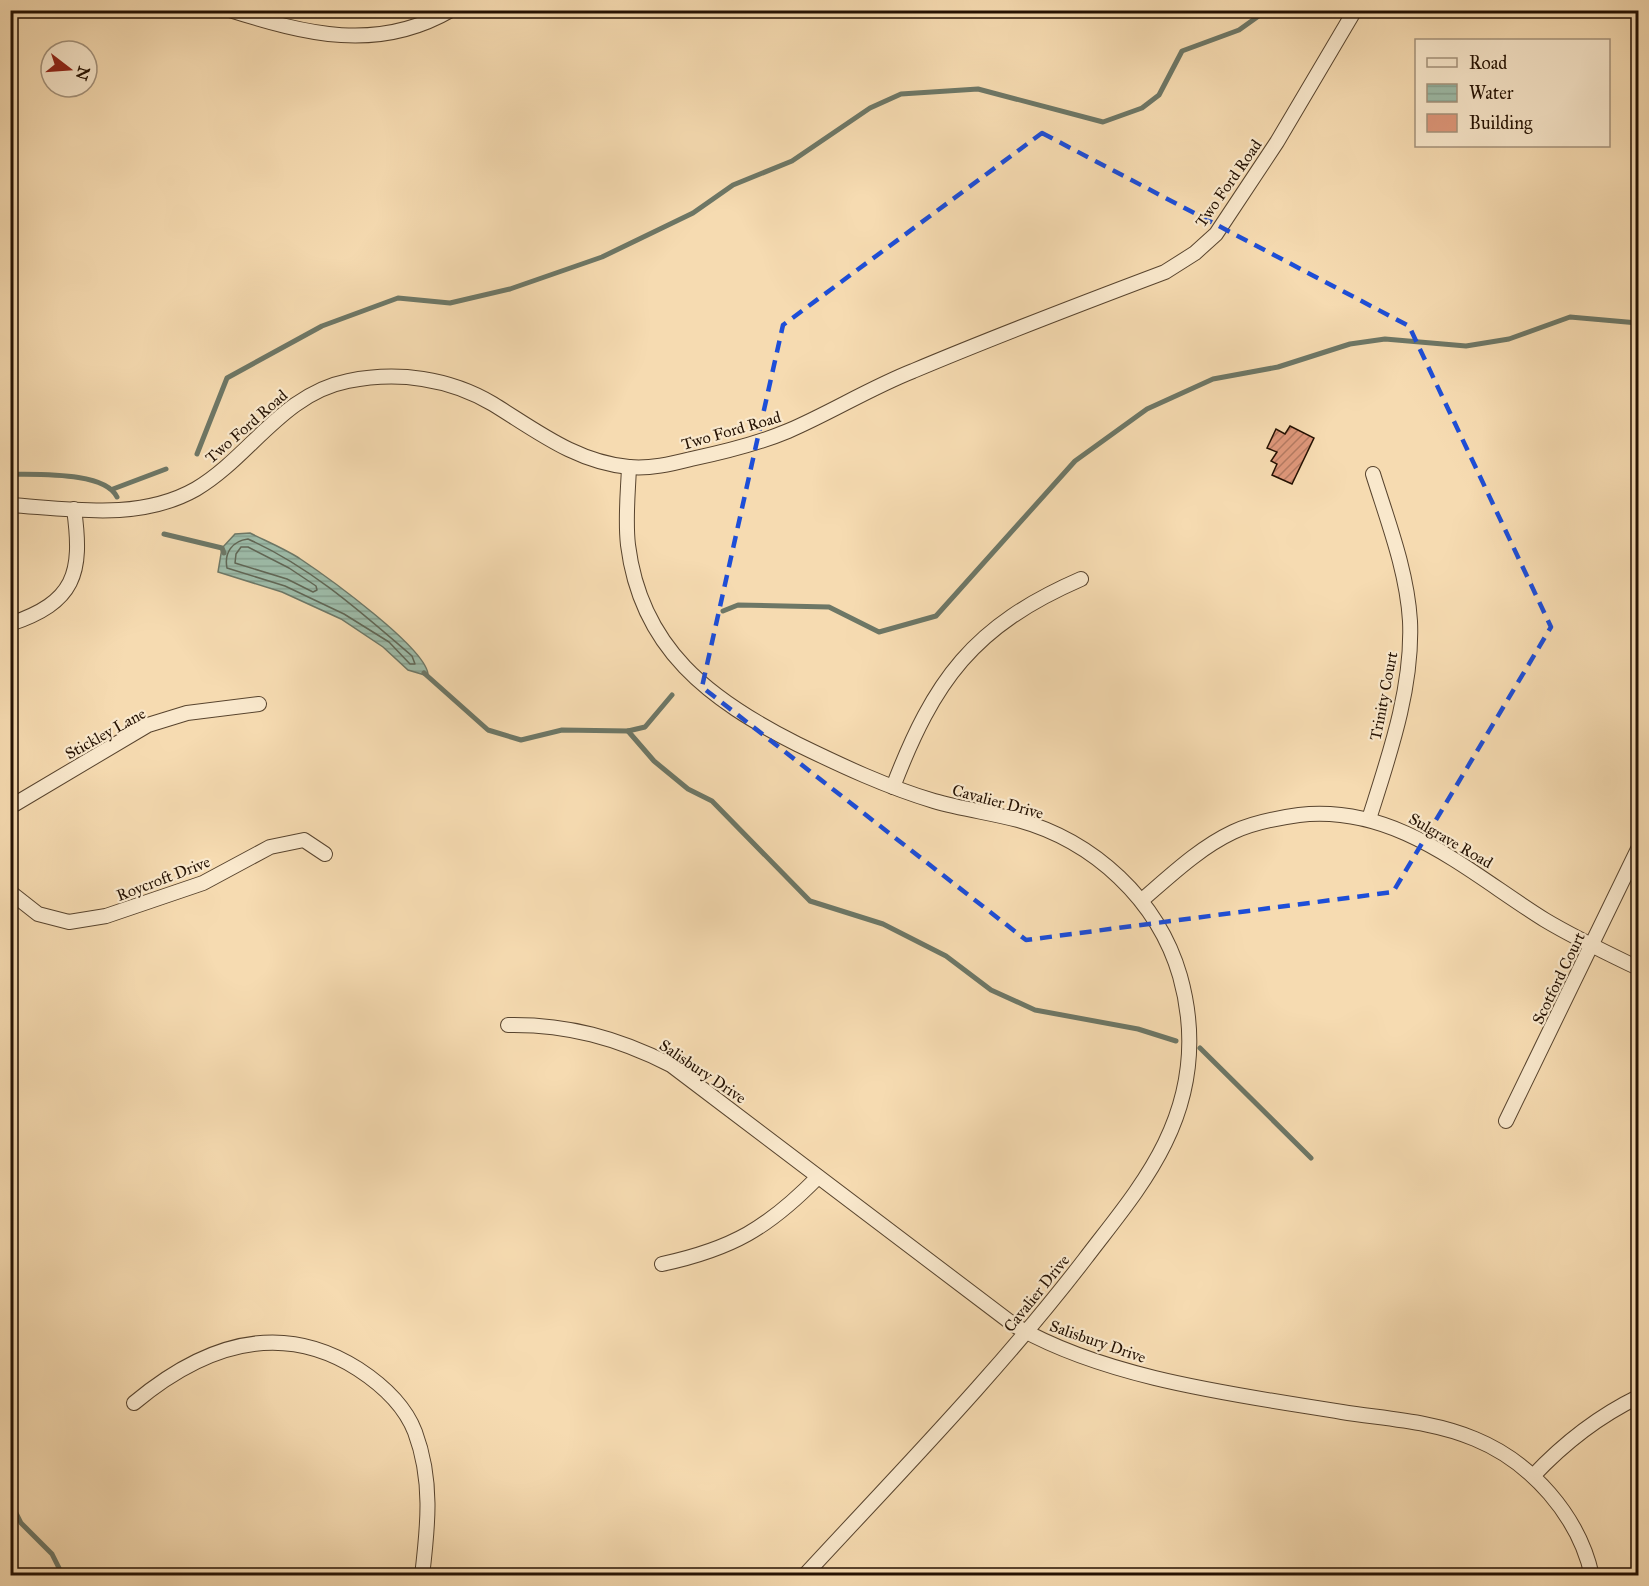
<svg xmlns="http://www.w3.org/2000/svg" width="1649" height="1586" font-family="'IM FELL Great Primer',serif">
<defs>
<pattern id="water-rules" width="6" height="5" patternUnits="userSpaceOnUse" patternTransform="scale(1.5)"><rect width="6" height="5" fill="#9dbba8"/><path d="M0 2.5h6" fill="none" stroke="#87a08f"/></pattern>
<pattern id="building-hatch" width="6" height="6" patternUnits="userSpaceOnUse" patternTransform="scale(1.5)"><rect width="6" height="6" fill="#de977a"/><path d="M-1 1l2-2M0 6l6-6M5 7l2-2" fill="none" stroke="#b47a62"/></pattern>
</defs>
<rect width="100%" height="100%" fill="#f6dbb1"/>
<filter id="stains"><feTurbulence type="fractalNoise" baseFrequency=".00333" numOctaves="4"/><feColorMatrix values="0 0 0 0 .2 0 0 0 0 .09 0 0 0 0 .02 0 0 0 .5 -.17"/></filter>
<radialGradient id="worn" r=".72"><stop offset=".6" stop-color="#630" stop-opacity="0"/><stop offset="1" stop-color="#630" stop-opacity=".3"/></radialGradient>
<path fill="url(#water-rules)" stroke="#6d7766" stroke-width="1.5" d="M250,533C266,541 283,548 299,558C323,574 430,650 428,676L408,670L383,647L341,619L282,592L218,572L222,548L235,534Z"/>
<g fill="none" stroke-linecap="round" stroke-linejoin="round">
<g stroke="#606655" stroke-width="1.5">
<path d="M248,539C311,567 362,613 412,656L415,664H410L389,642L344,614L285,586L227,568C224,553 232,541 248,539Z"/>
<polygon points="248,547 289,568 316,586 317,590 313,592 287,579 235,563 236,554 241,547"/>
</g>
<g stroke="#6d7766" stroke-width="5">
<polyline points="197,454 227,378 322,326 398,298 450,303 510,289 602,257 693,213 733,185 792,161 870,108 901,94 978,89 1103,122 1142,108 1159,95 1182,51 1239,30 1267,10"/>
<path d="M10,474C36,475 105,471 117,497"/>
<polyline points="113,489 166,469"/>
<polyline points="164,534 222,548 224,553"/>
<polyline points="723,611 738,605 829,607 879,632 936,616 1075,461 1147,409 1213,379 1278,367 1350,344 1385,339 1466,346 1509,339 1570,317 1638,323"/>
<polyline points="424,673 488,730 521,740 562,730 628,731 645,727 672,695"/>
<polyline points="628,731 654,761 688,789 712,801 810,901 883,924 946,956 991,990 1035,1010 1138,1029 1176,1041"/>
<polyline points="1200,1048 1311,1158"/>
<polyline points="10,1501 21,1523 52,1554 63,1576"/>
</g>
</g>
<polygon fill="url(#building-hatch)" stroke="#241102" stroke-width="1.5" points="1290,426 1314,438 1292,484 1272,475 1277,464 1271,461 1277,452 1267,448 1276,429 1285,434"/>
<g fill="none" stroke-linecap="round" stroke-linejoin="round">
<defs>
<g id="minor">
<path d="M230,10C306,34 377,53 451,10"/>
<path d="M629,467C628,493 625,519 628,545C641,649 710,700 797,744C842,766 887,787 934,801C962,809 991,813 1018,820C1094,841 1158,900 1180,976C1196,1033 1191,1090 1165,1143C1144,1186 1113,1222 1085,1259C999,1371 900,1472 804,1576"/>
<path d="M10,505C72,509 140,521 196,489C250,457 282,394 348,381C398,371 449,378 493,404C537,431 576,462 629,467C650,469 671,464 691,459C724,452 757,444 788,431C830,413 870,388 913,371C996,336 1080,304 1165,272L1195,253L1216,234L1277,142L1355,10"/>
<path d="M10,624C75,602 83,574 74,509"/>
<path d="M893,787C934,680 973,626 1081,579"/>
<polyline points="10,807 148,725 187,713 259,704"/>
<path d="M1369,819C1389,756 1413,688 1410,621C1407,571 1388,522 1373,474"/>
<polyline points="10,892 38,914 69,922 106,916 203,883 270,847 304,840 325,854"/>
<path d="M1142,900C1170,876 1199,848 1233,832C1254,822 1277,818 1299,815C1397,804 1468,872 1545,920C1575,938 1607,953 1638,968"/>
<path d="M508,1025C567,1024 618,1038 671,1065L1014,1325C1106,1379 1238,1395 1342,1412C1386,1419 1433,1421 1475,1439C1531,1462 1579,1516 1592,1576"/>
<polyline points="1506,1121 1638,849"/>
<path d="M662,1264C732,1249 768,1228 818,1177"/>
<path d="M134,1403C201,1347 278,1318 358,1369C381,1384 405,1406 415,1432C433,1480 428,1526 422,1576"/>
<path d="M1533,1476C1565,1442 1597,1417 1638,1397"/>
</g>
</defs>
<use href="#minor" stroke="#58442e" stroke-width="16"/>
<use href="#minor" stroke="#f9e8cc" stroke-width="14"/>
</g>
<path fill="none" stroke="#1d4ed8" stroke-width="4.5" stroke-dasharray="12 8" stroke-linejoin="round" d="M1042,133L1409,326L1551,627L1393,892L1026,940L702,687L783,325Z"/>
<g text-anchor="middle" stroke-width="4.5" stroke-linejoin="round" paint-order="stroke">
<g font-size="16" fill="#241102" stroke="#f9e8cc">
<text transform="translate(1228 183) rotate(-55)" y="6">Two Ford Road</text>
<text transform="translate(246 426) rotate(-41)" y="6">Two Ford Road</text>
<text transform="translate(731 430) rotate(-16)" y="6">Two Ford Road</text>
<text transform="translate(1383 696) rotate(-79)" y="6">Trinity Court</text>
<text transform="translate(105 733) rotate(-29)" y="6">Stickley Lane</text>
<text transform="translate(998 801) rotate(15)" y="6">Cavalier Drive</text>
<text transform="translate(1451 840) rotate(30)" y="6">Sulgrave Road</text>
<text transform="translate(163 878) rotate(-21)" y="6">Roycroft Drive</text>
<text transform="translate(1558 978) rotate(-64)" y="6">Scotford Court</text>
<text transform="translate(703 1071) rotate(34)" y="6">Salisbury Drive</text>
<text transform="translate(1036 1293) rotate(-51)" y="6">Cavalier Drive</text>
<text transform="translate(1098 1341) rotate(19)" y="6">Salisbury Drive</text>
</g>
</g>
<rect width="1649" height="1586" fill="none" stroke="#f6dbb1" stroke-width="36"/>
<rect x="12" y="12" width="1625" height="1562" fill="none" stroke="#241102" stroke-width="3"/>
<rect x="18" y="18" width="1613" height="1550" fill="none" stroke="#241102" stroke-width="1.5"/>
<rect x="1415" y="39" width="195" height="108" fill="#f9e8cc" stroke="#a4927b" stroke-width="1.5"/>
<rect x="1427" y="58" width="30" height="9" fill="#f9e8cc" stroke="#a4927b" stroke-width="1.5"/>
<text x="1469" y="69" font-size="18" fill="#241102">Road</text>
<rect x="1427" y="84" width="30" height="18" fill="url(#water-rules)" stroke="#a4927b" stroke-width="1.5"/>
<text x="1469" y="99" font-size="18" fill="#241102">Water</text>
<rect x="1427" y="114" width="30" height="18" fill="#de977a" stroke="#a4927b" stroke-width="1.5"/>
<text x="1469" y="129" font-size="18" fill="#241102">Building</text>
<g transform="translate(69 69) rotate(107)"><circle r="28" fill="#f9e8cc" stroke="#a4927b" stroke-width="1.5"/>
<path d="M0-4.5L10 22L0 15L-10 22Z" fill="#8f2418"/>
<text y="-9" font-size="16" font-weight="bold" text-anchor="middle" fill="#241102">N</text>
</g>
<rect width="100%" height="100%" filter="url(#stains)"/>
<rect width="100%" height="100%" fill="url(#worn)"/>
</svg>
